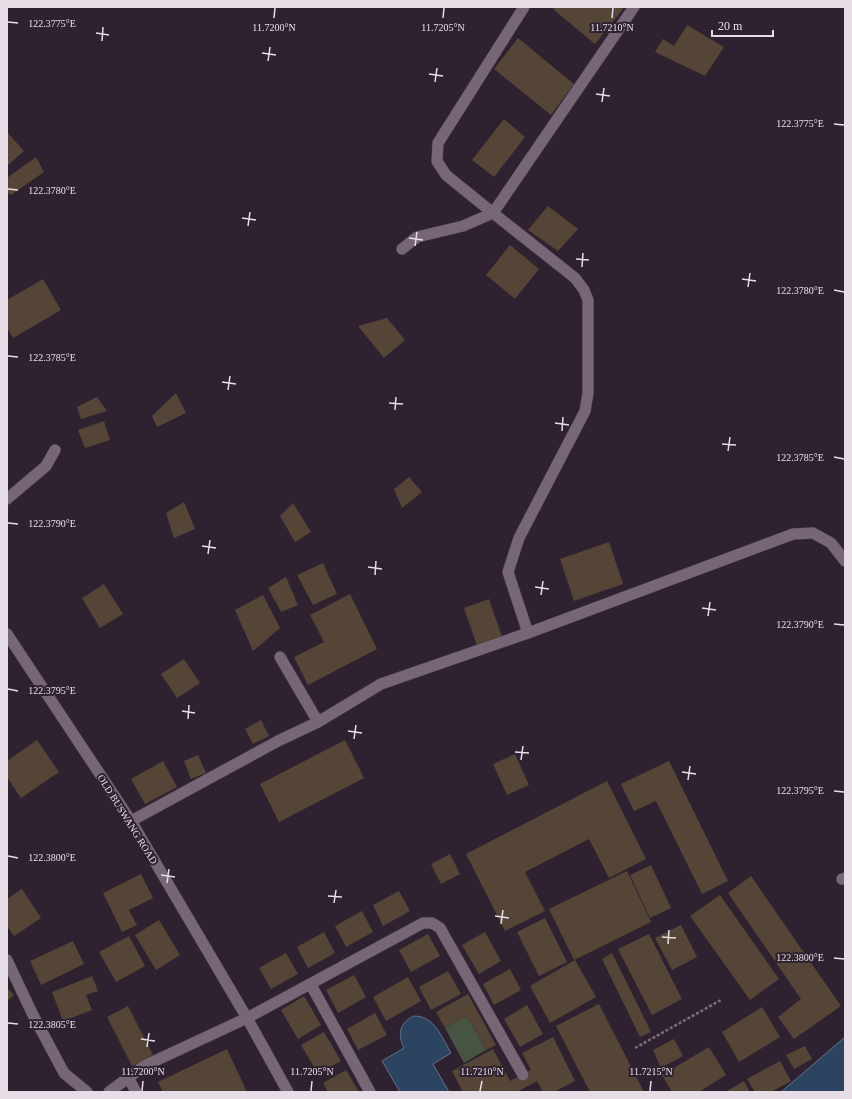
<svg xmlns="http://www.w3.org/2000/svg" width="852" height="1099" font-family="'Times New Roman',serif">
<rect width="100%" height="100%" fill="#2f2230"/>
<polygon fill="#475441" points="467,1016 486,1050 464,1063 445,1028"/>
<g fill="#2b4460" stroke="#637288">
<path d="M414,1016C435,1016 442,1038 451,1053L433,1064L449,1092H400L382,1061L404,1048C397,1034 400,1022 414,1016Z"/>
<polygon points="845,1037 845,1092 781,1092"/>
</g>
<g fill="#554536">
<polygon points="555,7 621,7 623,9 595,44 553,9"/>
<polygon points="687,25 724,47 705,76 655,52 663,39 674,46"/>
<polygon points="518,38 574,84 551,115 494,69"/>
<polygon points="504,119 525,137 494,177 472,160"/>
<polygon points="7,132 24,151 7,166"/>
<polygon points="36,157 44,172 11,195 7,192 7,178"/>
<polygon points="548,206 578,229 558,251 528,230"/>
<polygon points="510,245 539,269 515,299 486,275"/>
<polygon points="43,279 61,310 13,338 7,328 7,300"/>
<polygon points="387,318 405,340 384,358 358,326"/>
<polygon points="176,393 186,413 157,427 152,416"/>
<polygon points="97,397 107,411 81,419 77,407"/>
<polygon points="104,421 110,440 85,448 78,430"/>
<polygon points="409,477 422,492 402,508 394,489"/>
<polygon points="184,502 195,529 174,538 166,513"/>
<polygon points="293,503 311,532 295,542 280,516"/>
<polygon points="609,542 623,584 574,601 560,559"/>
<polygon points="323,563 337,594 313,605 297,575"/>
<polygon points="286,577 298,605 281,612 268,588"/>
<polygon points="104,584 123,614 100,628 82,598"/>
<polygon points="350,594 377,649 308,685 294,657 324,642 310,615"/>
<polygon points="263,595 280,628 253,651 235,610"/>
<polygon points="489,599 502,637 477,646 464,608"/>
<polygon points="184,659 200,683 177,698 161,674"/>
<polygon points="261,720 269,736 253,744 245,729"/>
<polygon points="37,740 59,772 21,798 7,777 7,761"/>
<polygon points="345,740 364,778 279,822 260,784"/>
<polygon points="515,754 529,785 507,795 493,764"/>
<polygon points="198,755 206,773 191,779 184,761"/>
<polygon points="163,761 177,787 145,804 131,779"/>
<polygon points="669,761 728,881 702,894 656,801 634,811 621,784"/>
<polygon points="607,781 646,859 609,878 589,839 525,872 545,911 505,931 466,854"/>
<polygon points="450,854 460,874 441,884 431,864"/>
<polygon points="651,865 671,908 650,918 630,875"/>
<polygon points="627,871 651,922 574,960 549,909"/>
<polygon points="141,874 153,898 129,910 137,925 122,932 103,893"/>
<polygon points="751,876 841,1006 794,1039 778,1017 801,999 728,893"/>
<polygon points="22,889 41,918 14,936 7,926 7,899"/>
<polygon points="399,891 410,911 383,926 373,905"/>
<polygon points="720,895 779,979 750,1000 690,916"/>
<polygon points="362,911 373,932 346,947 335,926"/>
<polygon points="545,918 567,962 539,976 517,932"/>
<polygon points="159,920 180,955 156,970 135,935"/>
<polygon points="681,925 697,957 672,970 655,938"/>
<polygon points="324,932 335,953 308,968 297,947"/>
<polygon points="485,932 501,961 479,974 462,945"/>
<polygon points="428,934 440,956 411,972 399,950"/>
<polygon points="649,934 682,999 652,1015 618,949"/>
<polygon points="129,936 145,966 116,982 99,952"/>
<polygon points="73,941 84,964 41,985 30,961"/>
<polygon points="286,953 298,974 271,989 259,968"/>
<polygon points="612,953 651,1032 640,1037 602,959"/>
<polygon points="575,960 596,997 550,1023 530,986"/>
<polygon points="510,969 521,990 494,1005 483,984"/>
<polygon points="448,971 461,994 431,1010 419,987"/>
<polygon points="354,975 366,997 338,1013 326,990"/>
<polygon points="92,976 98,991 86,995 92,1010 63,1021 52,992"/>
<polygon points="408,977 421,1001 386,1021 373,997"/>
<polygon points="7,988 14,995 7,1001"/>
<polygon points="468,994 496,1045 486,1050 467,1016 445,1028 436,1012"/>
<polygon points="304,996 321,1025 298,1039 281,1010"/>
<polygon points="599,1004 644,1092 590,1092 556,1026"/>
<polygon points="527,1005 543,1034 520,1047 504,1019"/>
<polygon points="128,1006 153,1055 132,1066 107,1017"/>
<polygon points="762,1007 780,1037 739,1062 722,1032"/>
<polygon points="375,1013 387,1035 358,1050 347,1029"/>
<polygon points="324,1032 341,1061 318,1074 301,1045"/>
<polygon points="553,1037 575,1081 554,1092 543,1092 537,1081 517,1092 463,1092 452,1071 493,1049 510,1081 531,1070 522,1053"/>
<polygon points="674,1039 683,1056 661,1068 653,1050"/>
<polygon points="805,1046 812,1059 794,1069 786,1055"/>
<polygon points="709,1047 726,1075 699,1092 672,1092 662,1075"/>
<polygon points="227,1049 247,1092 163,1092 158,1082"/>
<polygon points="780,1061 791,1081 771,1092 755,1092 747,1079"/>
<polygon points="346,1070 359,1092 328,1092 323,1083"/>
<polygon points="744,1081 750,1092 725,1092"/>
</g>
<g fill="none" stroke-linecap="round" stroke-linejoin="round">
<defs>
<g id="service">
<polyline points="402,249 417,237 463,226 493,213"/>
<polyline points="7,499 46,466 55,450"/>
<polyline points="842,879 845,878"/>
<polyline points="311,985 370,1092"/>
<polyline points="247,1018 423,923 432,923 440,928 523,1075"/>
</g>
<g id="minor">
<polyline points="493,213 446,175 437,161 438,143 524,7"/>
<polyline points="528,633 508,572 519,538 585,411 588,393 588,300 584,290 575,278 493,213 634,7"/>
<polyline points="7,634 131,821 247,1018 288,1092"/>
<polyline points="280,657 318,722"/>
<polyline points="131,821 278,741 318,722 381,684 528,633 793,534 813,533 831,543 845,561"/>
<polyline points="7,960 32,1013 64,1073 87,1092"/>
<polyline points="129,1079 136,1092"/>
<polyline points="109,1092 144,1066 247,1018"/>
</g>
</defs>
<use href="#service" stroke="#493d4a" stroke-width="12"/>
<use href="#minor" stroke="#493d4a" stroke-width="12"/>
<polyline stroke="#7b6f7b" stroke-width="2.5" stroke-dasharray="3 2" stroke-linecap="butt" points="635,1048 721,1000"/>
<use href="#service" stroke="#766676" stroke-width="11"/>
<use href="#minor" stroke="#766676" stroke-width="11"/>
</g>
<path fill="none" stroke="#e7dde7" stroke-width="1.5" d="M274,18L275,8M443,18L444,8M612,18L613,8M8,22L18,23M96,33L109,35M102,41L103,27M262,53L276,55M268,61L270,47M429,74L443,76M435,82L437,68M596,94L610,96M602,102L604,88M834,124L844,125M8,189L18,190M242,218L256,220M248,226L250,212M409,238L423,240M415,246L417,232M576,259L589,260M582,267L583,253M742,279L756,281M748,287L750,273M834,290L844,292M8,356L18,357M222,382L236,384M228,390L230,376M389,403L403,404M395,410L396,397M555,423L569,425M562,431L563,417M722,444L736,445M728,451L730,437M834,457L844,459M8,523L18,524M202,546L216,548M208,554L210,540M368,567L382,569M375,575L376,561M535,587L549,589M541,595L543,581M702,608L716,610M708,616L710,602M834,624L844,625M8,689L18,691M182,711L195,713M188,719L189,705M348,731L362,733M354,739L356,725M515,752L529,753M521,760L523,746M682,772L696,774M688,780L690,766M834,791L844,792M8,856L18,858M161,875L175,877M167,883L169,869M328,896L342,897M334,903L336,890M495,916L509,918M501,924L503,910M662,937L676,938M668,944L669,930M834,958L844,959M8,1023L18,1024M141,1039L155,1041M147,1047L149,1033M142,1091L143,1081M311,1091L312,1081M480,1091L482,1081M650,1091L651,1081"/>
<g text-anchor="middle" stroke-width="4" stroke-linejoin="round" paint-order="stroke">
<g font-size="10" fill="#e7dde7" stroke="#2f2230">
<text transform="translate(128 819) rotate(58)" y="4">OLD BUSWANG ROAD</text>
</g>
</g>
<g font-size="10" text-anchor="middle" fill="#e7dde7" stroke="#2f2230" stroke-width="4" stroke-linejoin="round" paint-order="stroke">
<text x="52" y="27">122.3775°E</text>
<text x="274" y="31">11.7200°N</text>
<text x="443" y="31">11.7205°N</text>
<text x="612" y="31">11.7210°N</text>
<text x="800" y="127">122.3775°E</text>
<text x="52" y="194">122.3780°E</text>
<text x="800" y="294">122.3780°E</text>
<text x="52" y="361">122.3785°E</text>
<text x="800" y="461">122.3785°E</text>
<text x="52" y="527">122.3790°E</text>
<text x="800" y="628">122.3790°E</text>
<text x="52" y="694">122.3795°E</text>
<text x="800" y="794">122.3795°E</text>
<text x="52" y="861">122.3800°E</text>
<text x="800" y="961">122.3800°E</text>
<text x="52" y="1028">122.3805°E</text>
<text x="143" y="1075">11.7200°N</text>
<text x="312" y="1075">11.7205°N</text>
<text x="482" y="1075">11.7210°N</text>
<text x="651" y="1075">11.7215°N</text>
</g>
<rect width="852" height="1099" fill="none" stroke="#e7dde7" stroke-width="16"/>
<path d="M712 30v6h61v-6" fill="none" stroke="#e7dde7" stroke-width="2"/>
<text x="718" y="30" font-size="12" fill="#e7dde7" stroke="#2f2230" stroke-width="3" paint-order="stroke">20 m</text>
</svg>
